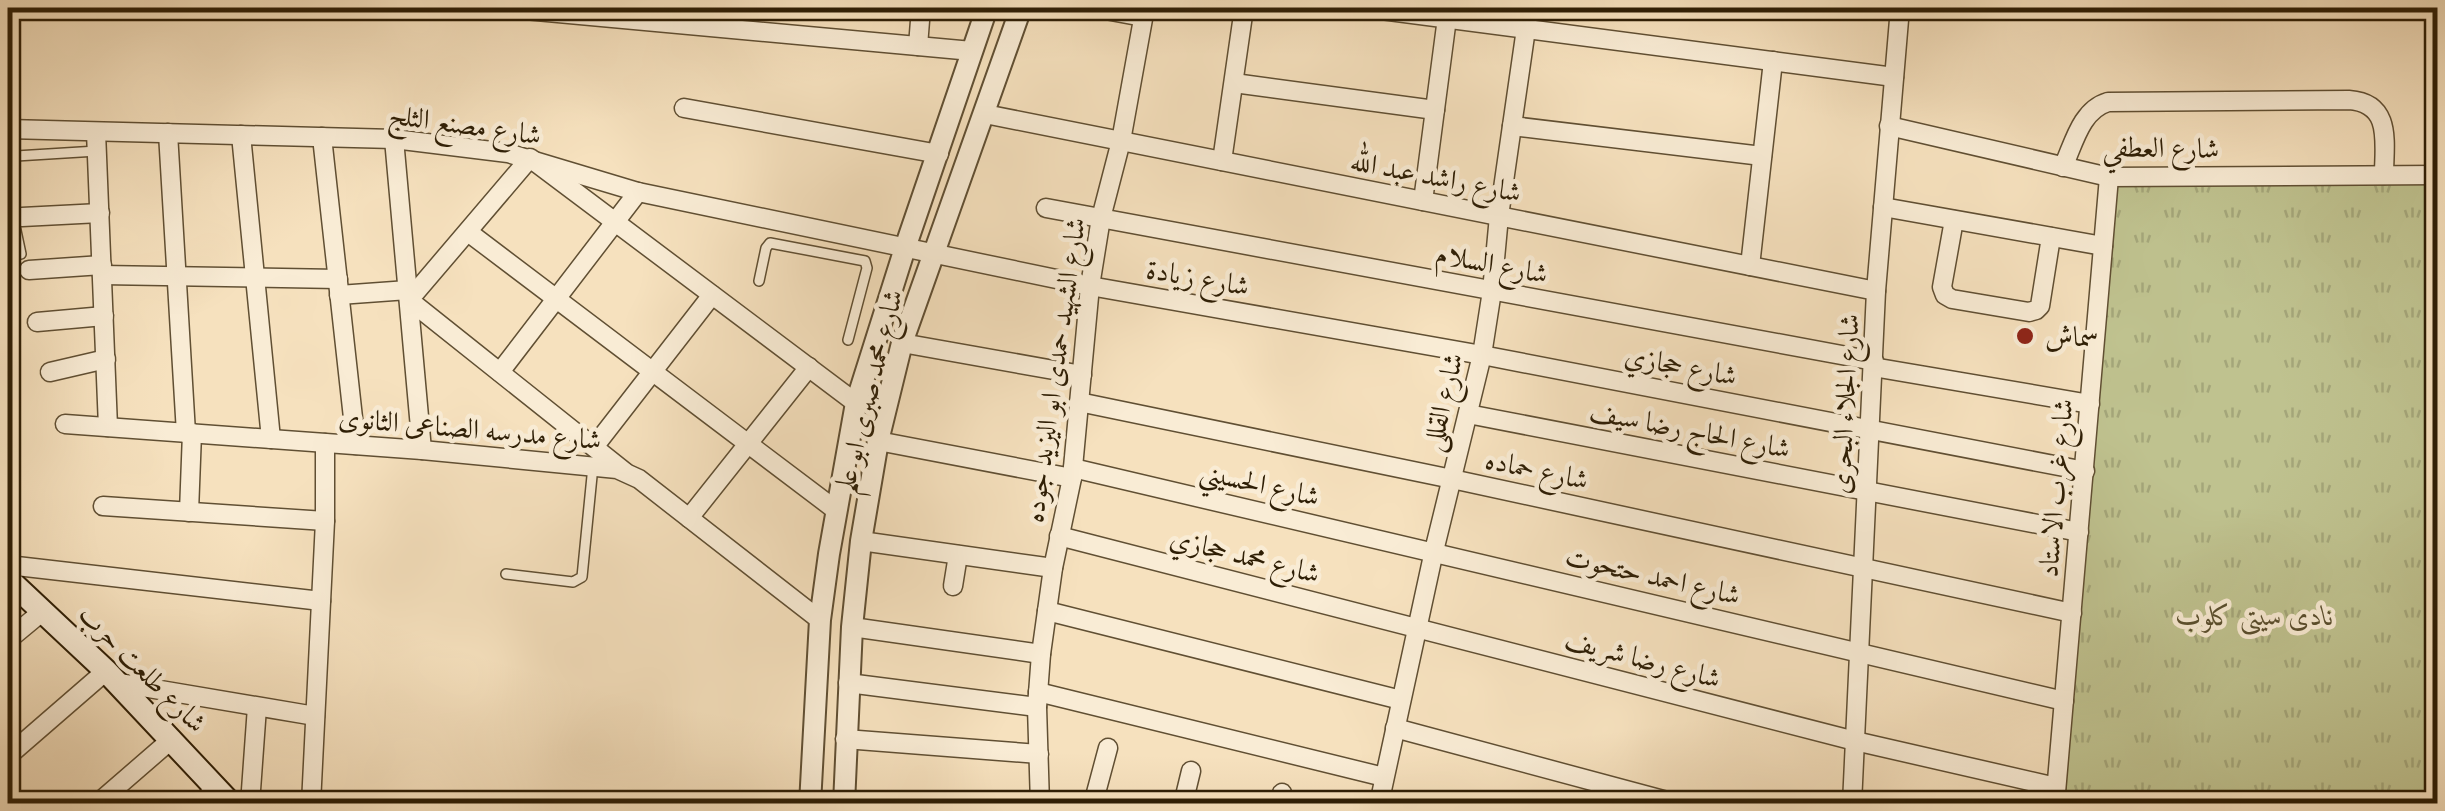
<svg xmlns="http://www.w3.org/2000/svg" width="2445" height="811" font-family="'IM FELL English',Amiri,serif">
<defs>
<pattern id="park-tufts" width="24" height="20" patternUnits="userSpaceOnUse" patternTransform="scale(2.5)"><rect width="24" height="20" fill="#bfc28f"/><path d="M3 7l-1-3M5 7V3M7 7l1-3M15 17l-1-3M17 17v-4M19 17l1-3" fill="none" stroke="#a4a67a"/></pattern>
</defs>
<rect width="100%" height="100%" fill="#f6e1be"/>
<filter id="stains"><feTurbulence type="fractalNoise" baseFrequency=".002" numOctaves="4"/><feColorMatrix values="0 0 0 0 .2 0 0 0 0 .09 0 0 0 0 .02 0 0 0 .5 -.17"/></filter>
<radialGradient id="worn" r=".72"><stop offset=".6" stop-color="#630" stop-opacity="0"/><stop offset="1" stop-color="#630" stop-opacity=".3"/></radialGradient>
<polygon fill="url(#park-tufts)" stroke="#76704a" stroke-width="2.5" points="2437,174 2437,803 2054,804 2109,177"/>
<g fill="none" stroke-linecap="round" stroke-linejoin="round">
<defs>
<g id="service">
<polyline points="8,160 16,156 97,151"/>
<polyline points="8,193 21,254"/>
<polyline points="759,281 766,248 770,243 865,261 867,268 848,340"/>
<polyline points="506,574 573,582 582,577 593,466"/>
</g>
<g id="minor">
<polyline points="503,8 972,51"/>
<polyline points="1095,8 1143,17"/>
<polyline points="1366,8 1894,77"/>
<polyline points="918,46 921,8"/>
<polyline points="1234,83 1435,110"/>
<polyline points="684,108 939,154"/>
<polyline points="985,114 1876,291"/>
<polyline points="1512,126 1762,156"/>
<polyline points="1889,126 2109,177 2438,175"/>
<polyline points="8,129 394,139 508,153 638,192 1090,286 1482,355 2085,471"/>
<polyline points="96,132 108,427"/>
<polyline points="168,133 186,433"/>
<polyline points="241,135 271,439"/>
<polyline points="322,137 356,445"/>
<polyline points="394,139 422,450"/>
<polyline points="1222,161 1244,8"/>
<path d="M2063,167C2074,143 2081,110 2108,102L2349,100C2393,103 2384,144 2384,175"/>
<polyline points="1423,201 1447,18"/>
<polyline points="1883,207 2103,246"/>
<polyline points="1046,208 1874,361"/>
<polyline points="22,217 100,213"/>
<polyline points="1954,220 1942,287 1945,295 1952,299 2029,312 2036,310 2040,306 2051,237"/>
<polyline points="468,232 837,511"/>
<polyline points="1750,266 1773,61"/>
<polyline points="29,270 102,265"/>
<polyline points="102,275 338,279"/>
<polyline points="339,295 408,290"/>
<polyline points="37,322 104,316"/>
<polyline points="902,343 1082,375"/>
<polyline points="1873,367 2090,404"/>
<polyline points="50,372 106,359"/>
<polyline points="500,372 638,192"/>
<polyline points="1079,402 1452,479 2072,613"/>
<polyline points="1468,414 2079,532"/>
<polyline points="65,424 422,450 617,469 639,479 820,620"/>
<polyline points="878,441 1072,478"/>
<polyline points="594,447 712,295"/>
<polyline points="1073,468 2064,701"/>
<polyline points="625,472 409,300 530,158 856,403"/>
<polyline points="103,506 325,521"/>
<polyline points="189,512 192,433"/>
<polyline points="689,518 809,367"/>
<polyline points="1059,536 1855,741 2056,787"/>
<polyline points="861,541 1053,568"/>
<polyline points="8,565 321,601"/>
<polyline points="953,586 958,555"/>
<polyline points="1047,611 1401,700"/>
<polyline points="852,627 1041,654"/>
<polyline points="8,640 43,611"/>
<polyline points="119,683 315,716"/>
<polyline points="848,683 1037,707"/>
<polyline points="1038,692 1384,777"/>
<polyline points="1395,728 1678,804"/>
<polyline points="845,739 1039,754"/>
<polyline points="8,756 106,671"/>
<polyline points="97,804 172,739"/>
<polyline points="199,804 217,788"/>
<polyline points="250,804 257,707"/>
<polyline points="311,804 325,521 325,443"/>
<polyline points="1040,804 1037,707 1041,654 1053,568 1072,478 1090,286 1101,218 1121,141 1145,8"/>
<polyline points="1093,804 1108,748"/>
<polyline points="1183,804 1191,771"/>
<polyline points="1279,804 1282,793"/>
<polyline points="1379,804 1434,551 1482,355 1492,291 1499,216 1529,8"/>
<polyline points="1852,804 1876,291 1900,8"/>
<polyline points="2055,804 2109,177"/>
</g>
<g id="tertiary">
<polyline points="810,804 820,620 829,554 856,403 905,248 987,8"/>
<polyline points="844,804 852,627 861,541 878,441 902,343 1021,8"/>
</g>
<polyline id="secondary" points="8,579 106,671 231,804"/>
</defs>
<use href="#service" stroke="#604f33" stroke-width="12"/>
<use href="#minor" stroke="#604f33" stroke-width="21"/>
<use href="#tertiary" stroke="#604f33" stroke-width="24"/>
<use href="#secondary" stroke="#2e1e05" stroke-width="26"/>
<use href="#service" stroke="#f9ecd5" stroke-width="9"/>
<use href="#minor" stroke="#f9ecd5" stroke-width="18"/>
<use href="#tertiary" stroke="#f9ecd5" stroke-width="20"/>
<use href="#secondary" stroke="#f9ecd5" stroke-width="22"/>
</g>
<circle fill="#8f2418" stroke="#f9ecd5" stroke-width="4" cx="2025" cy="336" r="10"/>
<g text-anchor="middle" stroke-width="9" stroke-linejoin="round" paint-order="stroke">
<g font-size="28" fill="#2e1e05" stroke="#f9ecd5">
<text transform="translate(465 124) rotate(8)" y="10">شارع مصنع الثلج</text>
<text transform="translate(2161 147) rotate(1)" y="10">شارع العطفي</text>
<text transform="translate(1436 176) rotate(11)" y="10">شارع راشد عبد الله</text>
<text transform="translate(1492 263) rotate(11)" y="10">شارع السلام</text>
<text transform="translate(1198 277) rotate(10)" y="10">شارع زيادة</text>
<text transform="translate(1681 365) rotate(11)" y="10">شارع حجازي</text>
<text transform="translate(1054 370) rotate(-82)" y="10">شارع الشهيد حمدى ابو اليزيد جوده</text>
<text transform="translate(868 391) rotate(-76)" y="10">شارع محمد صبرى ابو علم</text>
<text transform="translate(1442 402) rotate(-77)" y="10">شارع القللى</text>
<text transform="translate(1844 404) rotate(-87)" y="10">شارع الجلاء البحرى</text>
<text transform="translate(470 428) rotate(5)" y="10">شارع مدرسه الصناعى الثانوى</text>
<text transform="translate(1690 429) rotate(11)" y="10">شارع الحاج رضا سيف</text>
<text transform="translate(1537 469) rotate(12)" y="10">شارع حماده</text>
<text transform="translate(1260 483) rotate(13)" y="10">شارع الحسيني</text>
<text transform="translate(2055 488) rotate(-85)" y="10">شارع غرب الاستاد</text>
<text transform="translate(1245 555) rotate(14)" y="10">شارع محمد حجازي</text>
<text transform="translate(1653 575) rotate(13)" y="10">شارع احمد حتحوت</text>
<text transform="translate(1643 658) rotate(15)" y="10">شارع رضا شريف</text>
<text transform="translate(143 668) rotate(45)" y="10">شارع طلعت حرب</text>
</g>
<g font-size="28" fill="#2e1e05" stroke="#f9ecd5" text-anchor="start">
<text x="2045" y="346">سماش</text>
</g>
<g font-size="28" font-style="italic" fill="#5a4f2e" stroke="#f9ecd5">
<text x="2255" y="625">نادى سيتى كلوب</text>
</g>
</g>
<rect width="2445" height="811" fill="none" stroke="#f6e1be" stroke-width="40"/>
<rect x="10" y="10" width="2425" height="791" fill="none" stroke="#2e1e05" stroke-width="5"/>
<rect x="20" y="20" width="2405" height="771" fill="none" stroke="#2e1e05" stroke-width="2.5"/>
<rect width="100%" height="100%" filter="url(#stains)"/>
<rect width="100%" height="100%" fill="url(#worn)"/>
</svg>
